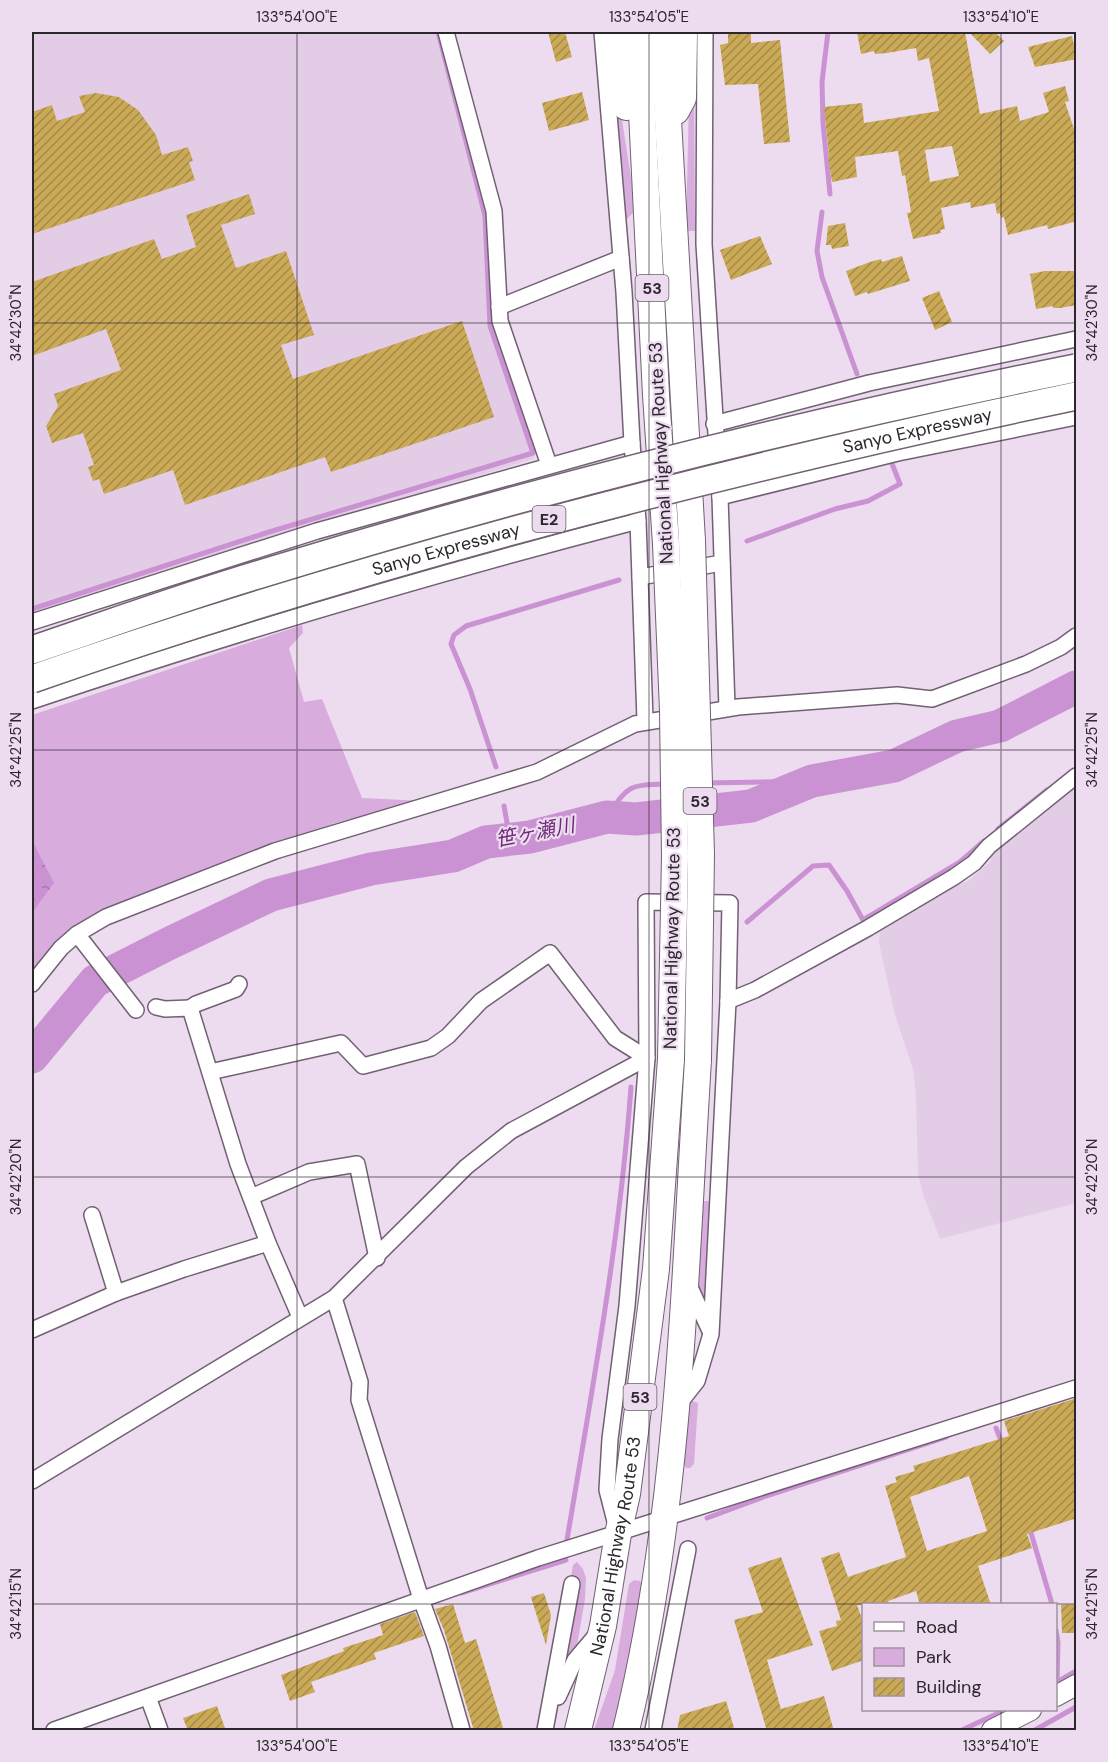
<svg xmlns="http://www.w3.org/2000/svg" width="1108" height="1762" font-family="'DM Sans','Noto Sans JP',sans-serif">
<defs>
<pattern id="water-ripples" width="26" height="14" patternUnits="userSpaceOnUse" patternTransform="scale(1.5)"><rect width="26" height="14" fill="#ca92d2"/><path d="M2 4q2-2 4 0t4 0M15 11q2-2 4 0t4 0" fill="none" stroke="#a477ab"/></pattern>
<pattern id="building-hatch" width="6" height="6" patternUnits="userSpaceOnUse" patternTransform="scale(1.5)"><rect width="6" height="6" fill="#cbaa57"/><path d="M-1 1l2-2M0 6l6-6M5 7l2-2" fill="none" stroke="#a58a48"/></pattern>
</defs>
<rect width="100%" height="100%" fill="#eddbef"/>
<g fill="#e3cde6">
<polygon points="32,32 440,32 488,218 493,326 536,453 533,459 32,614"/>
<polygon points="1076,782 1076,1203 940,1239 924,1197 918,1174 916,1094 913,1069 895,1015 879,943 880,932 958,883 967,882 991,861 993,850"/>
</g>
<g fill="#d8adde">
<polygon points="694,86 695,231 686,231 689,100"/>
<polygon points="615,94 618,94 636,210 626,220"/>
<polygon points="302,625 303,633 289,648 304,702 322,699 362,798 425,801 335,823 96,915 32,976 32,715"/>
<polygon points="703,1201 715,1201 708,1309 697,1284"/>
<polygon points="692,1401 698,1403 694,1464 690,1468 686,1468 683,1463 685,1415"/>
<polygon points="577,1562 583,1569 586,1578 585,1599 577,1645 565,1669 581,1581 571,1578 573,1565"/>
<polygon points="634,1580 640,1581 642,1586 628,1669 613,1730 594,1730 615,1670 629,1584"/>
</g>
<polygon fill="url(#water-ripples)" points="32,842 33,842 54,883 32,913"/>
<g fill="none" stroke-linecap="round" stroke-linejoin="round">
<g stroke="#ca92d2" stroke-width="5">
<polyline points="828,32 822,82 823,123 830,194"/>
<polyline points="822,212 817,251 822,277 857,374"/>
<polyline points="747,541 835,509 868,501 900,484 891,461"/>
<polyline points="32,609 269,532 533,453 490,326 485,216 438,32"/>
<polyline points="496,767 470,689 451,644 454,635 466,626 619,580"/>
<polyline points="705,783 812,781"/>
<polyline points="504,806 510,839"/>
<path d="M607,817C628,786 627,785 666,784"/>
<polyline points="998,829 1047,790"/>
<polyline points="747,922 813,866 829,865 847,891 863,920 960,862 984,841"/>
<polyline points="996,1428 1002,1443"/>
<polyline points="707,1518 766,1496 946,1437"/>
<polyline points="1029,1526 1052,1604"/>
<path d="M567,1540C592,1390 620,1239 631,1087"/>
<polyline points="461,1593 566,1560"/>
<polyline points="1056,1630 1058,1643 1057,1682"/>
<polyline points="1057,1682 1076,1671"/>
<polyline points="962,1730 1005,1710"/>
<polyline points="1035,1730 1076,1707"/>
</g>
<polyline stroke="#ca92d2" stroke-width="33" points="32,1057 95,981 170,943 271,895 371,869 453,856 486,842 530,837 607,817 636,819 751,806 812,781 894,766 957,736 1000,726 1076,687"/>
</g>
<g fill="url(#building-hatch)" fill-rule="evenodd">
<polygon points="548,32 565,32 572,57 556,62"/>
<polygon points="728,32 751,32 751,43 780,40 790,142 764,144 758,84 725,85 720,45 728,43"/>
<path d="M857,32H965L980,114L1017,106L1020,121L1049,112L1043,93L1065,86L1069,101L1065,102L1077,138V221L1048,229L1047,225L1008,235L1004,217L1001,218L1000,213L997,214L995,203L971,208L970,202L941,208L945,229L940,230L941,233L913,239L907,213L911,212L905,175L902,176L898,151L855,157L857,177L832,182L828,156H829L824,107L862,103L864,123L939,111L929,58L918,61L916,48L887,53L875,54L874,51L861,54ZM952,146L959,176L930,182L925,150Z"/>
<polygon points="969,32 995,32 1004,41 990,54"/>
<polygon points="1072,36 1077,59 1035,67 1028,47"/>
<polygon points="582,92 589,120 549,131 542,103"/>
<polygon points="96,93 119,97 138,110 156,135 162,155 188,147 193,161 189,162 195,180 32,234 32,112 52,105 57,121 85,112 79,96"/>
<polygon points="249,194 255,214 221,225 236,268 286,251 314,335 281,345 293,379 462,321 494,417 331,472 325,457 185,505 173,470 104,494 99,479 93,481 88,467 94,465 83,433 52,443 46,426 58,406 54,394 121,370 106,329 32,356 32,282 154,239 162,259 196,247 186,215"/>
<polygon points="845,223 849,246 832,249 831,245 826,245 828,226"/>
<polygon points="760,236 772,264 731,280 720,250"/>
<polygon points="902,256 910,281 868,294 867,292 855,296 846,271 870,262 881,259 882,262"/>
<polygon points="1045,271 1077,271 1077,305 1060,308 1053,308 1053,306 1036,309 1030,274"/>
<polygon points="939,291 952,322 935,330 922,298"/>
<path d="M1077,1398V1518L1027,1534L1032,1548L978,1566L991,1605H920L916,1591L888,1601L890,1605H857L864,1624V1660L832,1671L819,1631L837,1626L836,1621L841,1620L821,1558L839,1552L848,1577L906,1557L885,1486L897,1482L895,1477L915,1471L913,1466L1009,1436L1004,1421ZM969,1476L987,1531L927,1551L910,1497Z"/>
<polygon points="781,1557 813,1645 767,1660 781,1709 824,1696 834,1731 767,1731 734,1620 763,1612 748,1568"/>
<polygon points="544,1593 551,1615 546,1645 531,1597"/>
<polygon points="453,1604 465,1643 476,1639 504,1731 474,1731 444,1630 435,1609"/>
<polygon points="1077,1604 1077,1633 1062,1633 1061,1605"/>
<polygon points="415,1612 424,1636 374,1653 376,1659 311,1682 315,1692 290,1701 281,1675 344,1651 343,1648 383,1635 380,1624"/>
<polygon points="726,1701 735,1731 677,1731 680,1715"/>
<polygon points="217,1706 226,1731 188,1731 183,1718"/>
</g>
<g fill="none" stroke-linecap="round" stroke-linejoin="round">
<defs>
<g id="minor">
<polyline points="446,32 494,211 500,321 549,465"/>
<polyline points="705,32 704,244 720,497 727,708"/>
<polyline points="499,307 621,258"/>
<polyline points="714,424 869,383 1076,339"/>
<polyline points="720,497 898,453 1076,417"/>
<polyline points="638,521 645,720"/>
<polyline points="640,577 722,563"/>
<polyline points="32,622 317,531 632,443 624,292 602,32"/>
<path d="M32,701C231,634 434,574 638,521L632,443"/>
<polyline points="77,934 136,1010"/>
<polyline points="32,984 61,948 77,934 106,917 275,851 537,772 635,724 738,707 897,695 932,699 1026,664 1061,647 1076,636"/>
<polyline points="728,1001 755,990 868,928 954,877 974,863 989,846 1076,776"/>
<polyline points="156,1007 165,1009 190,1008 238,1164 268,1243 300,1317"/>
<polyline points="190,1008 196,1004 236,989 239,984"/>
<polyline points="210,1072 341,1043 363,1066 431,1048 448,1036 481,1001 550,953 615,1038 647,1058 627,1306 610,1439 607,1490 616,1525"/>
<polyline points="251,1197 309,1172 357,1164 377,1258"/>
<polyline points="92,1215 116,1293"/>
<polyline points="689,1285 710,1331"/>
<polyline points="334,1298 360,1382 359,1400 421,1599 438,1646 462,1730"/>
<polyline points="32,1330 116,1293 184,1269 268,1243"/>
<polyline points="32,1481 334,1298 466,1167 511,1131 647,1058 646,902 730,903 728,1001 711,1334 697,1381 678,1405"/>
<polyline points="148,1697 160,1730"/>
<polyline points="558,1697 575,1660 597,1634"/>
<polyline points="54,1730 538,1558 1076,1388"/>
<polyline points="545,1730 572,1584"/>
<polyline points="653,1730 688,1549"/>
</g>
<g id="tertiary">
<polyline points="1056,1696 1076,1685"/>
<polyline points="992,1730 1031,1710"/>
</g>
<g id="trunk">
<polyline points="618,32 626,107"/>
<polyline points="638,32 656,395 666,544"/>
<polyline points="663,32 692,541"/>
<polyline points="676,111 683,98 684,32"/>
<path id="s1" d="M578,1730L603,1626L618,1534L627,1494L656,1269L671,1059"/>
<path d="M626,1730C680,1511 684,1284 698,1060"/>
</g>
</defs>
<use href="#minor" stroke="#716173" stroke-width="18"/>
<use href="#tertiary" stroke="#716173" stroke-width="22"/>
<use href="#trunk" stroke="#716173" stroke-width="28"/>
<use href="#minor" stroke="#fff" stroke-width="15"/>
<use href="#tertiary" stroke="#fff" stroke-width="20"/>
<use href="#trunk" stroke="#fff" stroke-width="26"/>
<defs>
<g id="trunk-bridge">
<polyline points="692,541 701,854 698,1060"/>
<polyline points="666,544 673,711 675,856 671,1059"/>
</g>
<g id="motorway-bridge">
<path d="M32,650C109,624 186,596 264,573C531,491 803,423 1076,368"/>
<path id="s2" d="M32,679C373,560 723,470 1076,396"/>
</g>
</defs>
<use href="#trunk-bridge" stroke="#716173" stroke-width="28" stroke-linecap="butt"/>
<use href="#motorway-bridge" stroke="#716173" stroke-width="30" stroke-linecap="butt"/>
<use href="#trunk-bridge" stroke="#fff" stroke-width="26"/>
<use href="#motorway-bridge" stroke="#fff" stroke-width="27"/>
</g>
<path fill="none" stroke="#2c262d" stroke-width="1.5" stroke-opacity="0.45" d="M297,32V1730M649,32V1730M1001,32V1604M32,323H1076M32,750H1076M32,1177H1076M32,1604H1076M1001,1710V1730"/>
<g text-anchor="middle" stroke-width="4.5" stroke-linejoin="round" paint-order="stroke">
<g fill="#eddbef" stroke="#665c67" stroke-width="1.5">
<rect x="635.5" y="275" width="33" height="26" rx="4.5"/>
<rect x="532.5" y="506" width="33" height="26" rx="4.5"/>
<rect x="683.5" y="788" width="33" height="26" rx="4.5"/>
<rect x="623.5" y="1384" width="33" height="26" rx="4.5"/>
</g>
<g font-size="16" font-weight="bold" fill="#2c262d">
<text x="652" y="294">53</text>
<text x="549" y="525">E2</text>
<text x="700" y="807">53</text>
<text x="640" y="1403">53</text>
</g>
<g font-size="18" fill="#2c262d" stroke="#eddbef">
<text dy="6" stroke="none"><textPath href="#s2" startOffset="920">Sanyo Expressway</textPath></text>
<text transform="translate(661 453) rotate(-93)" y="6">National Highway Route 53</text>
<text dy="6" stroke="none"><textPath href="#s2" startOffset="434">Sanyo Expressway</textPath></text>
<text transform="translate(672 938) rotate(-89)" y="6">National Highway Route 53</text>
<text dy="6" stroke="none"><textPath href="#s1" startOffset="188">National Highway Route 53</textPath></text>
</g>
<g font-size="20" font-style="italic" fill="#6e2b78" stroke="#eddbef">
<text transform="translate(535 832) rotate(-11)" y="7">笹ヶ瀬川</text>
</g>
</g>
<rect width="1108" height="1762" fill="none" stroke="#eddbef" stroke-width="66"/>
<rect x="862" y="1603" width="195" height="108" fill="#eddbef" stroke="#a093a1" stroke-width="1.5"/>
<rect x="874" y="1622" width="30" height="9" fill="#ffffff" stroke="#a093a1" stroke-width="1.5"/>
<text x="916" y="1633" font-size="18" fill="#2c262d">Road</text>
<rect x="874" y="1648" width="30" height="18" fill="#d8adde" stroke="#a093a1" stroke-width="1.5"/>
<text x="916" y="1663" font-size="18" fill="#2c262d">Park</text>
<rect x="874" y="1678" width="30" height="18" fill="url(#building-hatch)" stroke="#a093a1" stroke-width="1.5"/>
<text x="916" y="1693" font-size="18" fill="#2c262d">Building</text>
<rect x="33" y="33" width="1042" height="1696" fill="none" stroke="#2c262d" stroke-width="2"/>
<g font-size="15" text-anchor="middle" fill="#2c262d">
<text x="297" y="22">133°54'00"E</text>
<text x="649" y="22">133°54'05"E</text>
<text x="1001" y="22">133°54'10"E</text>
<text transform="translate(16 323) rotate(-90)" y="5">34°42'30"N</text>
<text transform="translate(1092 323) rotate(-90)" y="5">34°42'30"N</text>
<text transform="translate(16 750) rotate(-90)" y="5">34°42'25"N</text>
<text transform="translate(1092 750) rotate(-90)" y="5">34°42'25"N</text>
<text transform="translate(16 1177) rotate(-90)" y="5">34°42'20"N</text>
<text transform="translate(1092 1177) rotate(-90)" y="5">34°42'20"N</text>
<text transform="translate(16 1604) rotate(-90)" y="5">34°42'15"N</text>
<text transform="translate(1092 1604) rotate(-90)" y="5">34°42'15"N</text>
<text x="297" y="1751">133°54'00"E</text>
<text x="649" y="1751">133°54'05"E</text>
<text x="1001" y="1751">133°54'10"E</text>
</g>
</svg>
